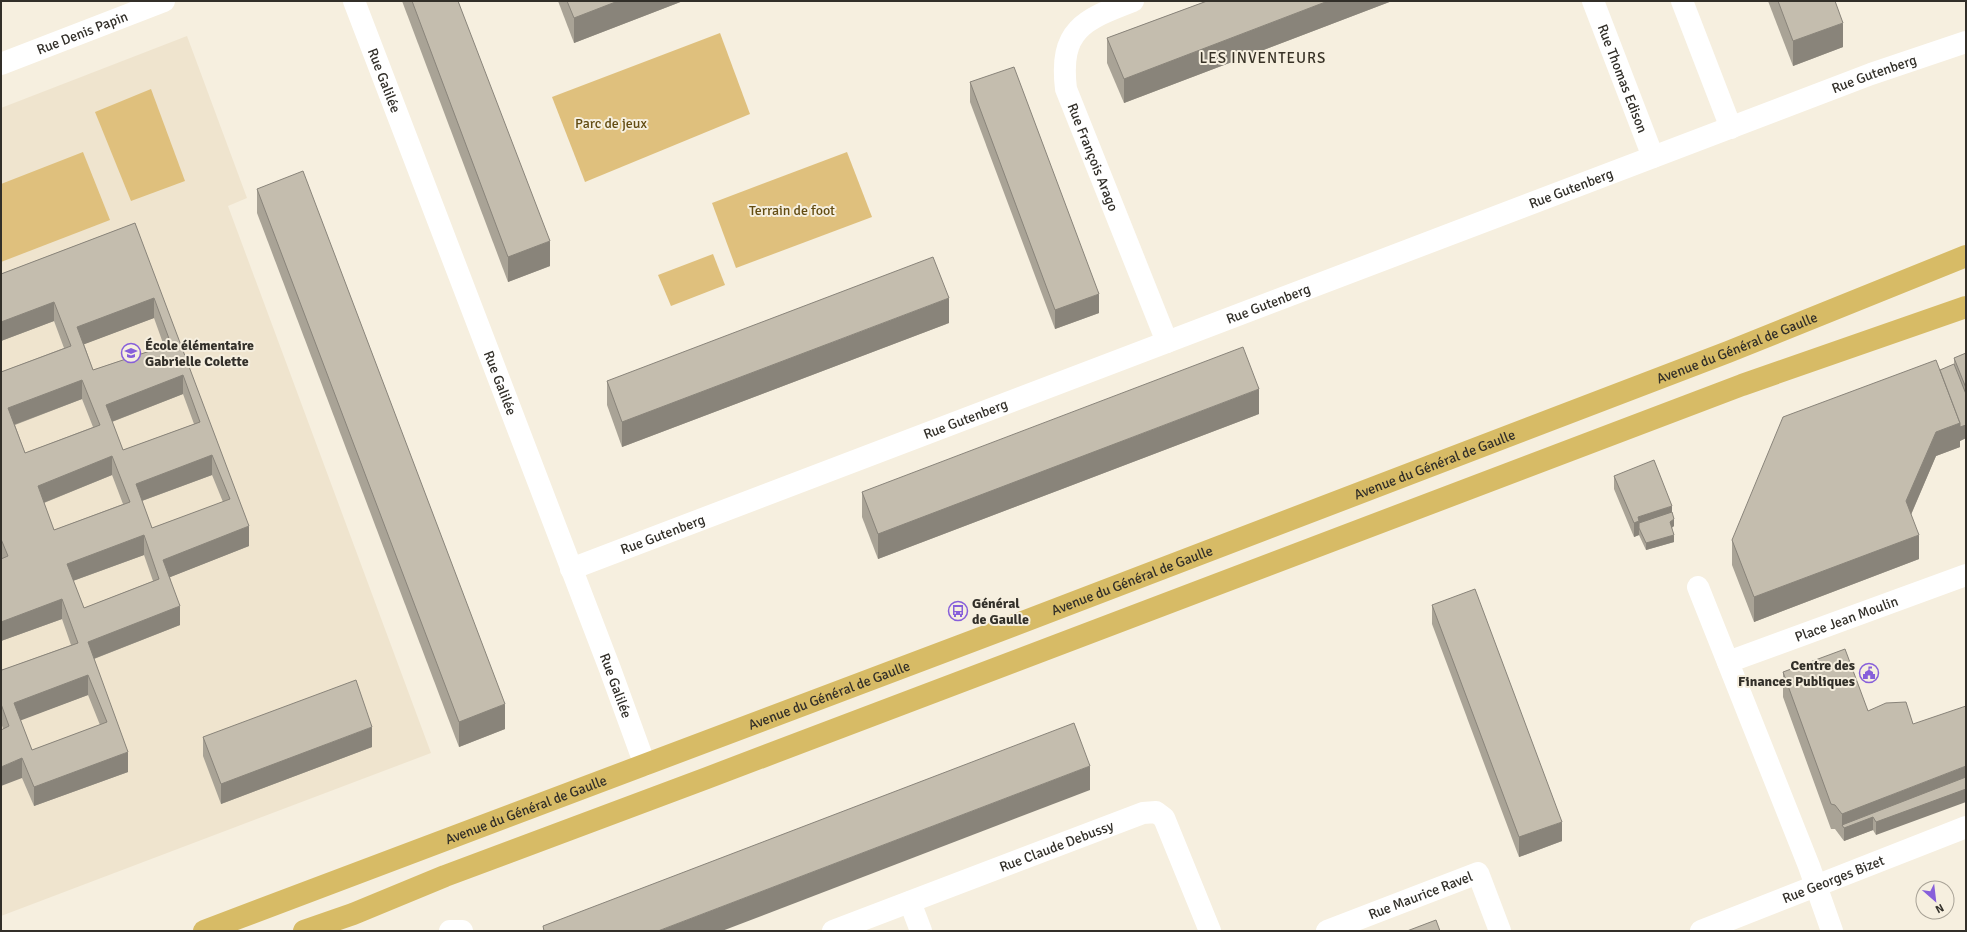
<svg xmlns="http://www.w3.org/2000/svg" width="1967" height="932" font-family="Signika,sans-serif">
<rect width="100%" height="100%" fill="#f6efdf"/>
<polygon fill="#efe4ce" points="187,36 247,198 228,206 431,753 1,916 1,108"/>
<g fill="#dfc07d">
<polygon points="720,33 750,114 585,182 552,97"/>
<polygon points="151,89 185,181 131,201 95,112"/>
<polygon points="83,152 110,220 1,262 1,184"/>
<polygon points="847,152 872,217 736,268 712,203"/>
<polygon points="713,254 725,285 671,306 658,275"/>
</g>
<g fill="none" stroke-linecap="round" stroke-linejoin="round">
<g stroke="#fff" stroke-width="22">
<path id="s1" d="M354,1L610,669L645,765"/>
<path id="s2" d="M1133,1C1083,20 1059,30 1066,89L1167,342"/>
<path id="s3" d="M1593,1L1653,157"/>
<polyline points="1682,1 1731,128"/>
<path id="s4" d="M1,64L164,1"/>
<path id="s5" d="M571,569L1871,74L1966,42"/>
<polyline points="1698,587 1809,866 1832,931"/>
<path id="s6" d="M1728,662L1966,575"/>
<polyline points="910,902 921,931"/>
<polyline points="450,931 462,931"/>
<path id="s7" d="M833,931L1143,813L1156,812L1164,818L1210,931"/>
<path id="s8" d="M1327,931L1478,873L1500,931"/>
<path id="s9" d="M1701,931L1966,827"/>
</g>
<g stroke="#d7bb66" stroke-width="22">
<path id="s10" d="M204,931L999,631L1728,352L1966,256"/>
<polyline points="304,931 353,914 445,876 707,778 1742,385 1966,307"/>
</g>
</g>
<g fill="#a9a396" fill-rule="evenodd">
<polygon points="402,1 458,1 550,266 508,282"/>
<polygon points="558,1 683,1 574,43"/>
<polygon points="1207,1 1392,1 1124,103 1107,63 1107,38"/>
<polygon points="1768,1 1835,1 1843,47 1793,66"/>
<polygon points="970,82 1099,313 1055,329 970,102"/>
<polygon points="257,189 505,729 459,747 257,213"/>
<path d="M135,223L249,546L170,577L180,625L94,659L128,772L34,806L22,778L1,723V668L2,670L71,645L62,619L1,641V372L64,348L54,321L1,341V274ZM154,318L164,346L93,370L84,344ZM183,394L194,424L123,450L112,422ZM82,399L93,427L25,453L15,425ZM112,475L123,504L54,530L44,503ZM212,475L223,502L152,528L142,501ZM144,555L153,581L84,608L73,581ZM88,695L100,725L32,750L20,720Z"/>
<polygon points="949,323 622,447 607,405 607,381"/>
<polygon points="1966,353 1966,438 1960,441 1960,447 1936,456 1911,515 1919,559 1754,622 1732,565 1732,540 1940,370 1954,364 1954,358"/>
<polygon points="1259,414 878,559 862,517 862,492"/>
<polygon points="1614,476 1672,512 1674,526 1671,528 1674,542 1646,550 1639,535 1634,537 1614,489"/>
<polygon points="1432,605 1562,841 1519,857 1432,624"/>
<polygon points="1783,672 1868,711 1913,724 1876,835 1873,830 1844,841 1835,829 1831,829 1783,697"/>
<polygon points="203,737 372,747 221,804 203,756"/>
</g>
<g fill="#89847a">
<polygon points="618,1 683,1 574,43 574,18"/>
<polygon points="1328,1 1392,1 1124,103 1124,79"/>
<polygon points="1843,23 1843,47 1793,66 1793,41"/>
<polygon points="550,241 550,266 508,282 508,257"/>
<polygon points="1099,294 1099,313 1055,329 1055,310"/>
<polygon points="154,298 154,318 77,347 77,327"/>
<polygon points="949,298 949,323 622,447 622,422"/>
<polygon points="54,302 54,321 1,341 1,322"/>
<polygon points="183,375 183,394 106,424 106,405"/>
<polygon points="82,380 82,399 8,427 8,408"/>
<polygon points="1259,389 1259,414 878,559 878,534"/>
<polygon points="1960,423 1966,425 1966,438 1960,441 1960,447 1936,456 1906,526 1906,501 1936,432"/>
<polygon points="212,455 212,475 136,503 136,484"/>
<polygon points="112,456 112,475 38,505 38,486"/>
<polygon points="1672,506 1672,519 1639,528 1639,535 1634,537 1634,523 1638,517"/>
<polygon points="1674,519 1674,526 1670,529 1670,522"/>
<polygon points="249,526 249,546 163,580 163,560"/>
<polygon points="144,535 144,555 67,583 67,564"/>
<polygon points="1674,535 1674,542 1646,550 1646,543"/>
<polygon points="1919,535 1919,559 1754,622 1754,597"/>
<polygon points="62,599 62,619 1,641 1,622"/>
<polygon points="180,606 180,625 88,661 88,642"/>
<polygon points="88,675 88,695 14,723 14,703"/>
<polygon points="505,704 505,729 459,747 459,722"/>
<polygon points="372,727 372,747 221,804 221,784"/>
<polygon points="128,752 128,772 34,806 34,787"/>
<polygon points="22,758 22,778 1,786 1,767"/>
<polygon points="1090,766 1090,790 722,931 658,931"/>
<polygon points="1966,766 1966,802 1876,835 1876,822 1873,817 1873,830 1844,841 1844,828 1842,825 1842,814"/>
<polygon points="1562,822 1562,841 1519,857 1519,837"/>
</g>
<g fill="#c4bdae" stroke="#89847a" fill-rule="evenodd">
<polygon points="412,1 458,1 550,241 508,257"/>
<polygon points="567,1 618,1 574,18"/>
<polygon points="1207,1 1328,1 1124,79 1107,38"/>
<polygon points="1778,1 1835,1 1843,23 1793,41"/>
<polygon points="1014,67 1099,294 1055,310 970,82"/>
<polygon points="303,171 505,704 459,722 257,189"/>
<path d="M135,223L249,526L163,560L180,606L88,642L128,752L34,787L22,758L1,767V730L9,726L1,704V668L2,670L78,643L62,599L1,622V559L8,556L1,539V372L71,346L54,302L1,322V274ZM154,298L171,344L93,370L77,327ZM183,375L200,422L123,450L106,405ZM82,380L100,425L25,453L8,408ZM212,455L230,499L152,528L136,484ZM112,456L130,502L54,530L38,486ZM144,535L159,579L84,608L67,564ZM88,675L107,722L32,750L14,703Z"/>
<polygon points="933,257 949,298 622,422 607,381"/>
<polygon points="1243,347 1259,389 878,534 862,492"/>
<polygon points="1966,353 1966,388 1954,358"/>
<polygon points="1936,360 1960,423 1936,432 1906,501 1919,535 1754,597 1732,540 1783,417"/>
<polygon points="1954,364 1966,394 1966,425 1960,427 1960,423 1940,370"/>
<polygon points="1654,460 1672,506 1638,517 1639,521 1634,523 1614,476"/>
<polygon points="1672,512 1674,519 1670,522 1674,535 1646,543 1639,528 1639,523"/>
<polygon points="1475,589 1562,822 1519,837 1432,605"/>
<polygon points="1845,649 1868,711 1886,703 1906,702 1913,724 1966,706 1966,766 1842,814 1835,805 1831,804 1783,672"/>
<polygon points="356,680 372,727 221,784 203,737"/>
<polygon points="1074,723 1090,766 658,931 544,931 543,926"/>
<polygon points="1966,777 1966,789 1876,822 1873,817 1844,828 1842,825"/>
<polygon points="1436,920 1440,931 1407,931"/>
</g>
<defs>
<symbol id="school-ring" viewBox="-11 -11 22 22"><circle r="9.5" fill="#f6efdf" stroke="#875fda" stroke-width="1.5"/><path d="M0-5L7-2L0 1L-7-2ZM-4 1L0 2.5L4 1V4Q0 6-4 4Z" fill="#875fda"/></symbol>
<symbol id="bus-ring" viewBox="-11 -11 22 22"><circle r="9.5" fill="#f6efdf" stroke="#875fda" stroke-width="1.5"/><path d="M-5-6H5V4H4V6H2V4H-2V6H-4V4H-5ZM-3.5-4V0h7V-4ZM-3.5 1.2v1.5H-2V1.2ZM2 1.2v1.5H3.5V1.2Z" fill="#875fda"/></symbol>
<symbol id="civic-ring" viewBox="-11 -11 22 22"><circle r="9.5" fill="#f6efdf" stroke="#875fda" stroke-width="1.5"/><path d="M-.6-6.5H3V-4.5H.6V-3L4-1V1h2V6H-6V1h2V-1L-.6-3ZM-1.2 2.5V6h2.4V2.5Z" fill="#875fda"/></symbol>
</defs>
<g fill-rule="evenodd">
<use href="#school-ring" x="120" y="342" width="22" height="22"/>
<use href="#bus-ring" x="947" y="600" width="22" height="22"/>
<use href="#civic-ring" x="1858" y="662" width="22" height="22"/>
</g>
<g text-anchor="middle" stroke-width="4" stroke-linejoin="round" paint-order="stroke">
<g font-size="14" fill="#322f29" stroke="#f6efdf">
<text dy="5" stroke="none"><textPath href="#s4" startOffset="87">Rue Denis Papin</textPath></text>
<text dy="5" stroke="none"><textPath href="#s5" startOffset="1394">Rue Gutenberg</textPath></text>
<text dy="5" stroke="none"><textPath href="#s3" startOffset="83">Rue Thomas Edison</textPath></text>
<text dy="5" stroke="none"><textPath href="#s1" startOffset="85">Rue Galilée</textPath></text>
<text dy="5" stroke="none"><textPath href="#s2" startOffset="198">Rue François Arago</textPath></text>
<text dy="5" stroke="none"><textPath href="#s5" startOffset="1070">Rue Gutenberg</textPath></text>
<text dy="5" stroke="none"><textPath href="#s5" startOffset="746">Rue Gutenberg</textPath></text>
<text dy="5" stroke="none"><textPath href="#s10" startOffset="1640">Avenue du Général de Gaulle</textPath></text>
<text dy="5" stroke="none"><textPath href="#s1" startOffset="409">Rue Galilée</textPath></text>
<text dy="5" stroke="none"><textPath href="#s5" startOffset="422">Rue Gutenberg</textPath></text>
<text dy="5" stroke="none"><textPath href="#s10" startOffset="1316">Avenue du Général de Gaulle</textPath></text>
<text dy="5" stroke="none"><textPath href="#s5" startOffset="98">Rue Gutenberg</textPath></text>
<text dy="5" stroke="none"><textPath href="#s10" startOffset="992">Avenue du Général de Gaulle</textPath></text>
<text dy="5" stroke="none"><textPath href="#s6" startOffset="126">Place Jean Moulin</textPath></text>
<text dy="5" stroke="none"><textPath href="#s1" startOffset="733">Rue Galilée</textPath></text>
<text dy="5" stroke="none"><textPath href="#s10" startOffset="668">Avenue du Général de Gaulle</textPath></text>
<text dy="5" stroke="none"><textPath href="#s10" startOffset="344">Avenue du Général de Gaulle</textPath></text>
<text dy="5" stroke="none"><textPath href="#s7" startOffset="239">Rue Claude Debussy</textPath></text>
<text dy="5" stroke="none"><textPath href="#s9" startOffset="142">Rue Georges Bizet</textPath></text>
<text dy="5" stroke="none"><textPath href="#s8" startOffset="100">Rue Maurice Ravel</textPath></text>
</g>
<g font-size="14" fill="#634c12" stroke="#f6efdf">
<text x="611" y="128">Parc de jeux</text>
<text x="792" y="215">Terrain de foot</text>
</g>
<g font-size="14" font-weight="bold" fill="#322f29" stroke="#f6efdf" text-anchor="start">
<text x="145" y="350">École élémentaire<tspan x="145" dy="16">Gabrielle Colette</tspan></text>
<text x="972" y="608">Général<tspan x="972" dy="16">de Gaulle</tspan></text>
<text x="1855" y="670" text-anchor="end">Centre des<tspan x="1855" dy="16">Finances Publiques</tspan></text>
</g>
<g font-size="15" letter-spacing="1" fill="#383226" stroke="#f6efdf">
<text x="1263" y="63">LES INVENTEURS</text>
</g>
</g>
<rect width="1967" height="932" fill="none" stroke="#322f29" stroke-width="4"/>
<g transform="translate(1935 900) rotate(152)"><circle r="19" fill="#f6efdf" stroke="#a8a296"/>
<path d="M0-3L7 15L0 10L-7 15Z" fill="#875fda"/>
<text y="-6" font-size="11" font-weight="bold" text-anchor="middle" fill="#322f29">N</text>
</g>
</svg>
